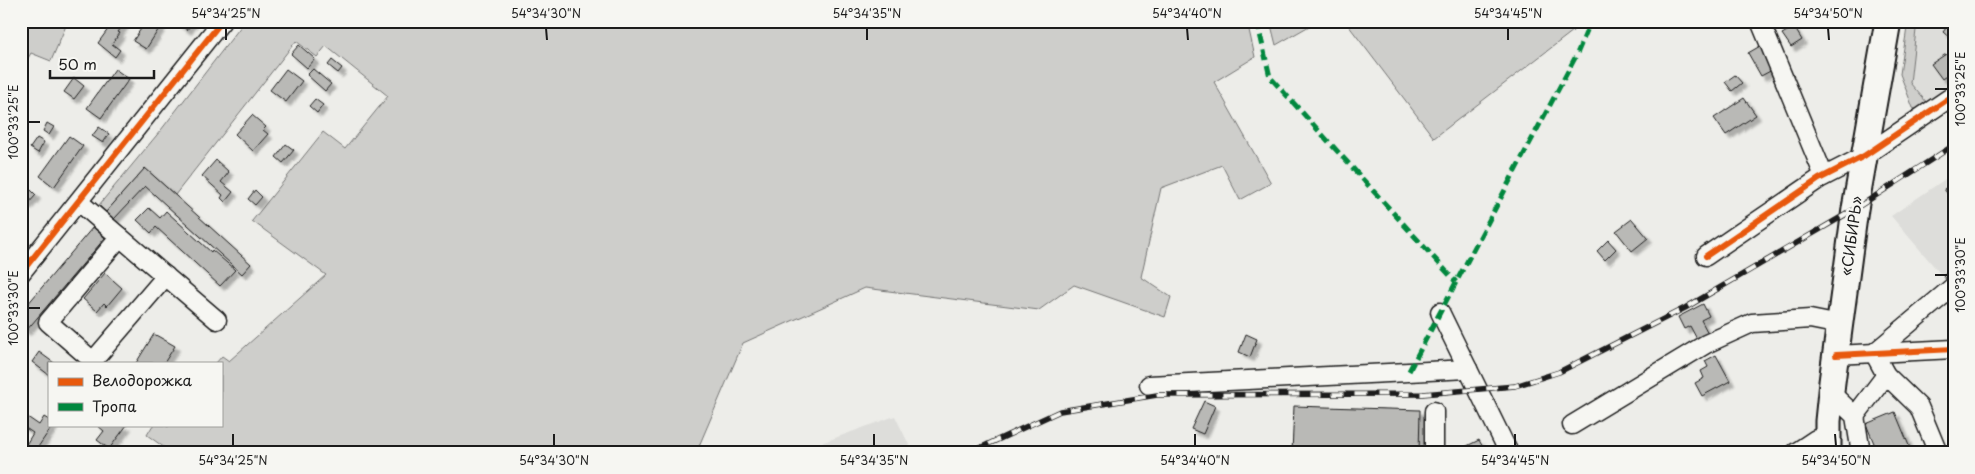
<svg xmlns="http://www.w3.org/2000/svg" width="1975" height="474" font-family="'Playpen Sans',sans-serif">
<defs>
<filter id="shadow"><feDropShadow dx="4.5" dy="4.5" stdDeviation="1" flood-color="#0004"/></filter>
</defs>
<rect width="100%" height="100%" fill="#edede9"/>
<filter id="ink" filterUnits="userSpaceOnUse"><feTurbulence type="fractalNoise" baseFrequency=".02" numOctaves="2"/><feDisplacementMap in="SourceGraphic" scale="10" xChannelSelector="R" yChannelSelector="G"/><feConvolveMatrix kernelMatrix="1 2 1 2 8 2 1 2 1" color-interpolation-filters="sRGB"/></filter>
<g filter="url(#ink)">
<g fill="#ddddda">
<polygon points="1917,21 1954,21 1954,86 1928,104 1910,83"/>
<polygon points="1954,173 1954,300 1950,285 1891,216"/>
<polygon points="895,416 913,453 794,453"/>
</g>
<g fill="#cececb" stroke="#757574">
<polygon points="21,21 68,21 51,61 31,53 21,70"/>
<polygon points="245,21 1247,21 1255,57 1214,82 1271,183 1240,200 1222,165 1161,188 1141,277 1171,297 1165,317 1074,285 1039,310 865,288 743,343 696,453 162,453 165,448 147,435 153,425 165,425 168,427 170,425 221,425 221,363 216,363 222,356 229,361 326,275 252,221 323,132 345,149 388,96 326,46 317,57 296,41 175,195 145,168 106,212 99,205 161,130"/>
<polygon points="1270,21 1318,21 1276,45"/>
<polygon points="1345,21 1577,21 1573,31 1434,138"/>
<polygon points="1908,21 1917,21 1910,83 1928,104 1920,111 1913,108 1900,74"/>
</g>
<g fill="#b9b9b6" stroke="#1c1c1c" filter="url(#shadow)">
<polygon points="114,21 126,21 118,32 120,33 112,44 120,50 115,57 98,43"/>
<polygon points="146,21 158,21 162,24 146,49 133,41"/>
<polygon points="175,21 193,21 187,30"/>
<polygon points="1938,21 1954,21 1954,38 1952,40 1943,32 1946,28"/>
<polygon points="1794,27 1802,40 1791,47 1782,34"/>
<polygon points="299,45 315,59 307,68 291,54"/>
<polygon points="1762,45 1774,69 1761,76 1748,53"/>
<polygon points="1946,54 1954,64 1954,70 1942,79 1931,64"/>
<polygon points="332,60 342,68 338,73 328,65"/>
<polygon points="115,69 129,79 101,118 87,108"/>
<polygon points="286,69 302,81 286,102 270,90"/>
<polygon points="313,69 331,84 325,91 307,75"/>
<polygon points="1735,75 1742,83 1732,91 1725,82"/>
<polygon points="74,78 84,86 74,99 64,92"/>
<polygon points="1744,98 1756,115 1726,135 1714,118"/>
<polygon points="315,99 323,105 317,113 309,106"/>
<polygon points="252,115 266,127 263,130 268,134 253,151 235,134"/>
<polygon points="47,123 54,127 49,135 43,131"/>
<polygon points="99,127 109,134 103,143 92,136"/>
<polygon points="69,136 83,146 54,187 40,176"/>
<polygon points="37,138 44,142 38,153 30,148"/>
<polygon points="286,144 294,150 283,163 276,157"/>
<polygon points="216,160 229,172 221,182 233,192 225,202 221,198 223,195 202,176"/>
<polygon points="145,168 251,264 242,274 145,186 114,219 106,212"/>
<polygon points="1954,182 1954,203 1944,189"/>
<polygon points="21,187 28,193 31,190 36,195 27,205 21,199"/>
<polygon points="255,190 262,197 255,205 248,199"/>
<polygon points="149,208 160,218 166,211 211,252 212,250 235,270 220,286 156,227 151,233 137,220"/>
<polygon points="1632,219 1648,238 1632,251 1616,231"/>
<polygon points="93,227 105,238 26,331 21,327 21,312"/>
<polygon points="1608,240 1616,249 1605,260 1597,251"/>
<polygon points="1954,267 1954,300 1945,290 1951,285 1943,276"/>
<polygon points="105,273 122,288 107,306 104,303 97,311 83,299"/>
<polygon points="1703,304 1709,316 1701,320 1710,337 1699,343 1690,326 1684,329 1678,317"/>
<polygon points="154,334 175,346 164,363 136,363"/>
<polygon points="1246,334 1257,339 1250,357 1239,352"/>
<polygon points="39,352 54,363 49,363 49,375 32,362"/>
<polygon points="1716,355 1730,381 1702,396 1695,383 1704,378 1701,371 1708,367 1705,361"/>
<polygon points="1204,401 1215,406 1203,434 1191,429"/>
<polygon points="1294,406 1420,410 1419,453 1292,453"/>
<polygon points="1895,412 1912,453 1878,453 1866,424"/>
<polygon points="23,414 39,425 44,417 49,420 49,425 53,425 34,453 21,453 33,433 21,425 21,417"/>
<polygon points="97,425 127,425 109,449 97,440 104,431"/>
<polygon points="1479,440 1486,453 1456,453 1455,452"/>
</g>
<g fill="none" stroke-linecap="round" stroke-linejoin="round">
<defs>
<g id="minor">
<polyline points="1760,21 1824,176"/>
<polyline points="79,202 217,320"/>
<polyline points="120,237 48,322 93,361 166,276"/>
<polyline points="1706,256 1819,179 1864,156 1954,95"/>
<polyline points="21,273 222,21"/>
<polyline points="1440,312 1509,453"/>
<polyline points="1836,355 1954,349"/>
<polyline points="1149,385 1468,369"/>
<polyline points="1831,393 1855,416 1861,453"/>
<polyline points="1434,411 1434,453"/>
<polyline points="1855,416 1886,375"/>
<polyline points="1572,425 1706,344 1752,323 1810,319 1840,325"/>
<polyline points="1795,453 1816,439 1829,439"/>
<polyline points="1938,453 1919,407 1886,375 1874,353 1954,286"/>
</g>
<polyline id="highway" points="1828,453 1828,421 1832,382 1855,209 1888,21"/>
</defs>
<use href="#minor" stroke="#1c1c1c" stroke-width="21"/>
<use href="#highway" stroke="#1c1c1c" stroke-width="29"/>
<use href="#minor" stroke="#f6f6f2" stroke-width="18"/>
<use href="#highway" stroke="#f6f6f2" stroke-width="25"/>
<defs>
<polyline id="rail" points="969,453 1060,411 1157,395 1423,394 1515,386 1559,372 1685,308 1855,209 1954,145"/>
</defs>
<use href="#rail" stroke="#1c1c1c" stroke-width="5.5"/>
<use href="#rail" stroke="#f6f6f2" stroke-width="4" stroke-dasharray="11" stroke-linecap="butt"/>
<g stroke="#00873e" stroke-width="5" stroke-dasharray="10 5" stroke-linecap="butt">
<polyline points="1257,21 1270,77 1456,282"/>
<polyline points="1409,371 1576,56 1591,21"/>
</g>
<defs>
<g id="cycleway">
<polyline points="1706,256 1819,179 1864,156 1954,95"/>
<polyline points="21,273 222,21"/>
<polyline points="1836,355 1954,349"/>
</g>
</defs>
<use href="#cycleway" stroke="#f6f6f2" stroke-width="9"/>
<use href="#cycleway" stroke="#e8590c" stroke-width="6"/>
</g>
</g>
<path fill="none" stroke="#1c1c1c" stroke-width="2" d="M226,28V40M546,28L547,40M867,28V40M1187,28L1188,40M1508,28V40M1828,28L1829,40M1935,89H1948M28,122H40M1935,275H1948M28,308H40M233,434V446M554,434V446M874,434V446M1195,434V446M1515,434V446M1835,434L1836,446"/>
<g text-anchor="middle" stroke-width="5" stroke-linejoin="round" paint-order="stroke">
<g font-size="15" fill="#1c1c1c" stroke="#f6f6f2">
<text transform="translate(1852 236) rotate(-82)" y="5">«СИБИРЬ»</text>
</g>
</g>
<rect width="1975" height="474" fill="none" stroke="#f6f6f2" stroke-width="55"/>
<rect x="48" y="362" width="175" height="65" fill="#f6f6f2" stroke="#9f9f9c"/>
<rect x="58" y="378" width="25" height="8" fill="#e8590c" stroke="#9f9f9c"/>
<text x="92" y="386" font-size="15" fill="#1c1c1c">Велодорожка</text>
<rect x="58" y="403" width="25" height="8" fill="#00873e" stroke="#9f9f9c"/>
<text x="92" y="412" font-size="15" fill="#1c1c1c">Тропа</text>
<path d="M50 70v8h104v-8" fill="none" stroke="#1c1c1c" stroke-width="2.5"/>
<text x="58" y="70" font-size="15" fill="#1c1c1c" stroke="#f6f6f2" stroke-width="4" paint-order="stroke">50 m</text>
<rect x="28" y="28" width="1920" height="418" fill="none" stroke="#1c1c1c" stroke-width="2"/>
<g font-size="12" text-anchor="middle" fill="#1c1c1c">
<text x="226" y="18">54°34'25"N</text>
<text x="546" y="18">54°34'30"N</text>
<text x="867" y="18">54°34'35"N</text>
<text x="1187" y="18">54°34'40"N</text>
<text x="1508" y="18">54°34'45"N</text>
<text x="1828" y="18">54°34'50"N</text>
<text transform="translate(1961 89) rotate(-90)" y="4">100°33'25"E</text>
<text transform="translate(14 122) rotate(-90)" y="4">100°33'25"E</text>
<text transform="translate(1961 275) rotate(-90)" y="4">100°33'30"E</text>
<text transform="translate(14 308) rotate(-90)" y="4">100°33'30"E</text>
<text x="233" y="465">54°34'25"N</text>
<text x="554" y="465">54°34'30"N</text>
<text x="874" y="465">54°34'35"N</text>
<text x="1195" y="465">54°34'40"N</text>
<text x="1515" y="465">54°34'45"N</text>
<text x="1836" y="465">54°34'50"N</text>
</g>
</svg>
